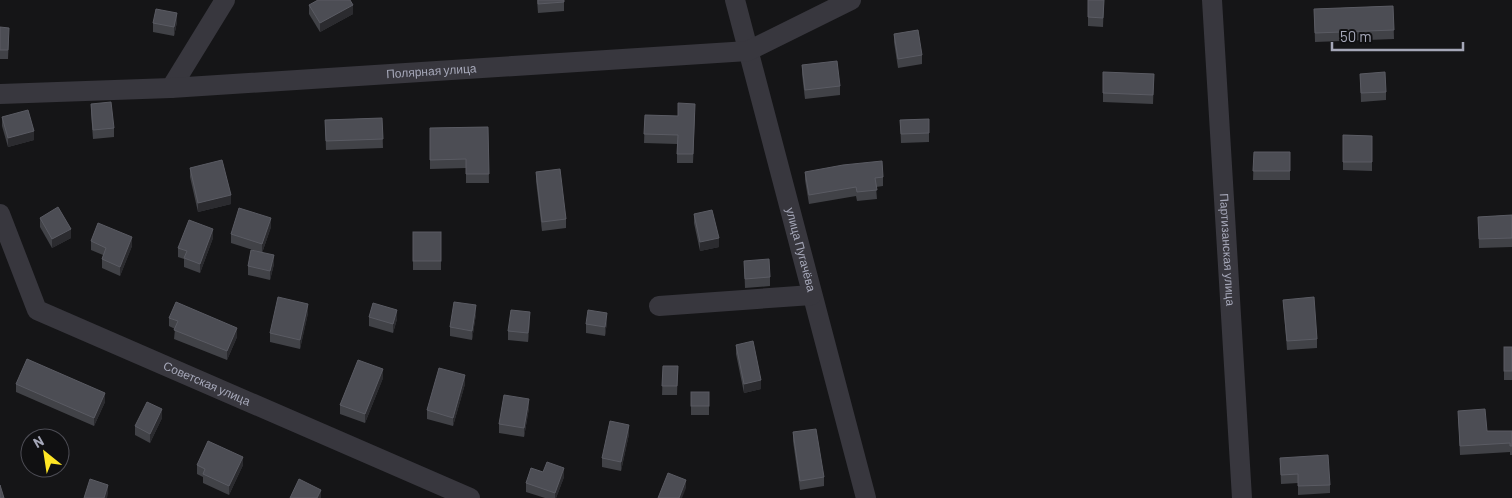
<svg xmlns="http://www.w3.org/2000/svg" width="1512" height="498" font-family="Barlow,sans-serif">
<rect width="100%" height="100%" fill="#151517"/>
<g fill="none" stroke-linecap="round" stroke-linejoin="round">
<g stroke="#38373e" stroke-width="20">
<path id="s1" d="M735,0L866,498"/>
<path id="s2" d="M1212,0L1242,498"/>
<polyline points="171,88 225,0"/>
<path id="s3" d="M0,94L171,88L748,51L851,0"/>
<path id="s4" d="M0,214L37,310L470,498"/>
<polyline points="659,306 812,295"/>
</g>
</g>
<g fill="#414247">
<polygon points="537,0 564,0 564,11 538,13"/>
<polygon points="1104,0 1103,27 1088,26 1088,17"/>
<polygon points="309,5 353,14 320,32 309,14"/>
<polygon points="1393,6 1394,39 1315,42 1314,9"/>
<polygon points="177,22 174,36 153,32 153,23"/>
<polygon points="0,27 9,36 8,59 0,59"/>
<polygon points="894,34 922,55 922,64 898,68 894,42"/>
<polygon points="802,65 840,86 840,95 805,99 802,74"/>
<polygon points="1154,74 1153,104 1103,102 1103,93"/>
<polygon points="1360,74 1386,92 1386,100 1361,102"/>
<polygon points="91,104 114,128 114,137 93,139 91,113"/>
<polygon points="695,113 693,163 677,163 677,144 644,143 645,115 678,116"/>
<polygon points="2,117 34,140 8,147 2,126"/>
<polygon points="382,118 383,148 326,150 325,120"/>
<polygon points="929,119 929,142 901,143 900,120"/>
<polygon points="488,127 489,183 466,183 466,168 430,169 430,128"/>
<polygon points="1343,135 1372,136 1372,171 1343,170"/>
<polygon points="1254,152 1290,152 1290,180 1253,180"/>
<polygon points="190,168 231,204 198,212 190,177"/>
<polygon points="536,172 566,219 566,228 542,231 536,181"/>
<polygon points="805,172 883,177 883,186 876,187 877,199 857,201 856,196 809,204 805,180"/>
<polygon points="694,214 719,247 700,251 694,223"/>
<polygon points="1512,215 1512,247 1479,248 1478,217"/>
<polygon points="40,218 71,238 52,248 40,227"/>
<polygon points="271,227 262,253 274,264 270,280 248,275 248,266 259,252 231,243 231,234"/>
<rect x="413" y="232" width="28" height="38"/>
<polygon points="213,238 200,273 184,267 184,259 178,257 178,248"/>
<polygon points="91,241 132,246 120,276 102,268 102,259 103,255 91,250"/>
<polygon points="744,261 770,277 770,286 745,288"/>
<polygon points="1283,300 1317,339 1317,348 1287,350"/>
<polygon points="308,313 300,349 270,342 270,333"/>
<polygon points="476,314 472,340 450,336 450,327"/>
<polygon points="369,317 397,319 393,333 369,326"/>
<polygon points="169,318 237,337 227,360 174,339 175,329 169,326"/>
<polygon points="530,321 528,342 508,340 508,331"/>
<polygon points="607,322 605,336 586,333 586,324"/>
<polygon points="736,345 761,389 744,393 736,354"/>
<rect x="1504" y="347" width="8" height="33"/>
<polygon points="663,366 678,366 677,395 662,395"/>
<polygon points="383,378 365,423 340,414 340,405"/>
<polygon points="16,384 105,402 94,426 16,392"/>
<polygon points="465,384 453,426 427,419 427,410"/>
<rect x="691" y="392" width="18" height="23"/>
<polygon points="529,408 524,437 499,433 499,424"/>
<polygon points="1458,411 1487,431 1512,431 1512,455 1510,455 1510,452 1460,455"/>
<polygon points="162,418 150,443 135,435 135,426"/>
<polygon points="793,432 824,477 824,486 800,490 793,441"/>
<polygon points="629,434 621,471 602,467 602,458"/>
<polygon points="1280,458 1330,485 1330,493 1298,495 1298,483 1281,484"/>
<polygon points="197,465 243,465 229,495 203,483 203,477 197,474"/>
<polygon points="543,472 564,477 556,498 545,498 526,492 526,483"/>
</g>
<g fill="#2b2b2f">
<polygon points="353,5 353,14 320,32 320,23"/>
<polygon points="177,13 177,22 174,36 174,27"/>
<polygon points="34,131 34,140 8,147 8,138"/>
<polygon points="231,195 231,204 198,212 198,203"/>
<polygon points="271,218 271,227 262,253 262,244"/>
<polygon points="71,229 71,238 52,248 52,239"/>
<polygon points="213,229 213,238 200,273 200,264"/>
<polygon points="132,237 132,246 120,276 120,267"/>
<polygon points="719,238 719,247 700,251 700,242"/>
<polygon points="274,255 274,264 270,280 270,271"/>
<polygon points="308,304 308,313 300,349 300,340"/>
<polygon points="476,305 476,314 472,340 472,331"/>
<polygon points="397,310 397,319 393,333 393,324"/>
<polygon points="530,312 530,321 528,342 528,333"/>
<polygon points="607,313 607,322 605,336 605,327"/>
<polygon points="237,328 237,337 227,360 227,351"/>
<polygon points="383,369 383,378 365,423 365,414"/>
<polygon points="465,375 465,384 453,426 453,418"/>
<polygon points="761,380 761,389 744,393 744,384"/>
<polygon points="105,393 105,402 94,426 94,418"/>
<polygon points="529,399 529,408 524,437 524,428"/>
<polygon points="162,409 162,418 150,443 150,434"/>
<polygon points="629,425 629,434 621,471 621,462"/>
<polygon points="243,457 243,465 229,495 229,486"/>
<polygon points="564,468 564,477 556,498 555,498 555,493"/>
<polygon points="686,480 686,488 682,498 679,498"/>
<polygon points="108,485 108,494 107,498 104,498"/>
<polygon points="321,490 321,498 317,498"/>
</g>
<g fill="#4c4d54" stroke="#5a5b63">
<polygon points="318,0 350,0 353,5 320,23 309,5"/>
<polygon points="538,0 564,0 564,2 538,4"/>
<polygon points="1088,0 1104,0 1103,18 1088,17"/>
<polygon points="1393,6 1394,30 1315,33 1314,9"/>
<polygon points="156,9 177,13 174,27 153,23"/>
<polygon points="0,27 9,28 8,50 0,50"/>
<polygon points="918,30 922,55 898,59 894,34"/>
<polygon points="837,61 840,86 805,90 802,65"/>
<polygon points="1103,72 1154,74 1153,95 1103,93"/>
<polygon points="1385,72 1386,92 1361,93 1360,74"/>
<polygon points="111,102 114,128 93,130 91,104"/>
<polygon points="678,103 695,104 693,154 677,154 678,135 644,134 645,115 678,116"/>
<polygon points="28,110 34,131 8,138 2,117"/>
<polygon points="382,118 383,139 326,141 325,120"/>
<polygon points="929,119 929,133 901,134 900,120"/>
<polygon points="488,127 489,174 466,174 466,159 430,160 430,128"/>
<polygon points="1343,135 1372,136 1372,162 1343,162"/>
<polygon points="1254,152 1290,152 1290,171 1253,171"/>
<polygon points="222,160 231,195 198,203 190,168"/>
<polygon points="882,161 883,177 875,178 877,190 857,192 856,187 809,195 805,172 843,165"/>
<polygon points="560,169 566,219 542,222 536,172"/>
<polygon points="58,207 71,229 52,239 40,218"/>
<polygon points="239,208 271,218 262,244 231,234"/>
<polygon points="712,210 719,238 700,242 694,214"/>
<polygon points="1512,215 1512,238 1479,239 1478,217"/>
<polygon points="189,220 213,229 200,264 184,258 187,251 178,248"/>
<polygon points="98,223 132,237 120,267 102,259 106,248 91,241"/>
<rect x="413" y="232" width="28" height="29"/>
<polygon points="251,250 274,255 270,271 248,266"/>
<polygon points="769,259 770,277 745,279 744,261"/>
<polygon points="278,297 308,304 300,340 270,333"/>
<polygon points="1314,297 1317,339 1287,341 1283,300"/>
<polygon points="176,302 237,328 227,351 174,330 178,321 169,318"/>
<polygon points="454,302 476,305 472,331 450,327"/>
<polygon points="373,303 397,310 393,324 369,317"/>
<polygon points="511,310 530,312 528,333 508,331"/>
<polygon points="588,310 607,313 605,327 586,324"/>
<polygon points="753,341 761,380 744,384 736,345"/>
<rect x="1504" y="347" width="8" height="24"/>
<polygon points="27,359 105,393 94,418 16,384"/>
<polygon points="358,360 383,369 365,414 340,405"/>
<polygon points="663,366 678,366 677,386 662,386"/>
<polygon points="439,368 465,375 453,418 427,410"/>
<rect x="691" y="392" width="18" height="14"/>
<polygon points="504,395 529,399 524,428 499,424"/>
<polygon points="147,402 162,409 150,434 135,426"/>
<polygon points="1485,409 1487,431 1512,431 1512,446 1510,446 1510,443 1460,446 1458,411"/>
<polygon points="610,421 629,425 621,462 602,458"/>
<polygon points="816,429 824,477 800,481 793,432"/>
<polygon points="208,441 243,457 229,486 203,474 205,469 197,465"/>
<polygon points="1328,455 1330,485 1298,486 1298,474 1281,475 1280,458"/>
<polygon points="547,462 564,468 555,493 526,483 531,468 543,472"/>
<polygon points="668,473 686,480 679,498 658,498"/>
<polygon points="90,479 108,485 104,498 84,498"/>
<polygon points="299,479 321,490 317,498 290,498"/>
<polygon points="0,485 4,498 0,498"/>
</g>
<g text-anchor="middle" stroke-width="5" stroke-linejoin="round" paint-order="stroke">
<g font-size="12" fill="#a5a7b8" stroke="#101012">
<text dy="4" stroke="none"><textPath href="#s3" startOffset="432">Полярная улица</textPath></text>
<text dy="4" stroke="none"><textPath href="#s1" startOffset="258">улица Пугачёва</textPath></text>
<text dy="4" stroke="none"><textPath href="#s2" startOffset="250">Партизанская улица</textPath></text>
<text dy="4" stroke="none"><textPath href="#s4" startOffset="288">Советская улица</textPath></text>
</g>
</g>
<g transform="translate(45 453) rotate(330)"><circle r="24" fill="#101012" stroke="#4c4c54"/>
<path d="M0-4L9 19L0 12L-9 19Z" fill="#ffe625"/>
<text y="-8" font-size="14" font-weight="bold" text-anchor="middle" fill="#a5a7b8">N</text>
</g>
<path d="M1332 42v8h131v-8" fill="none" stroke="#a5a7b8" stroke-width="2.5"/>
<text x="1340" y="42" font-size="15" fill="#a5a7b8" stroke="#101012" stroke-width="4" paint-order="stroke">50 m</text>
</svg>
